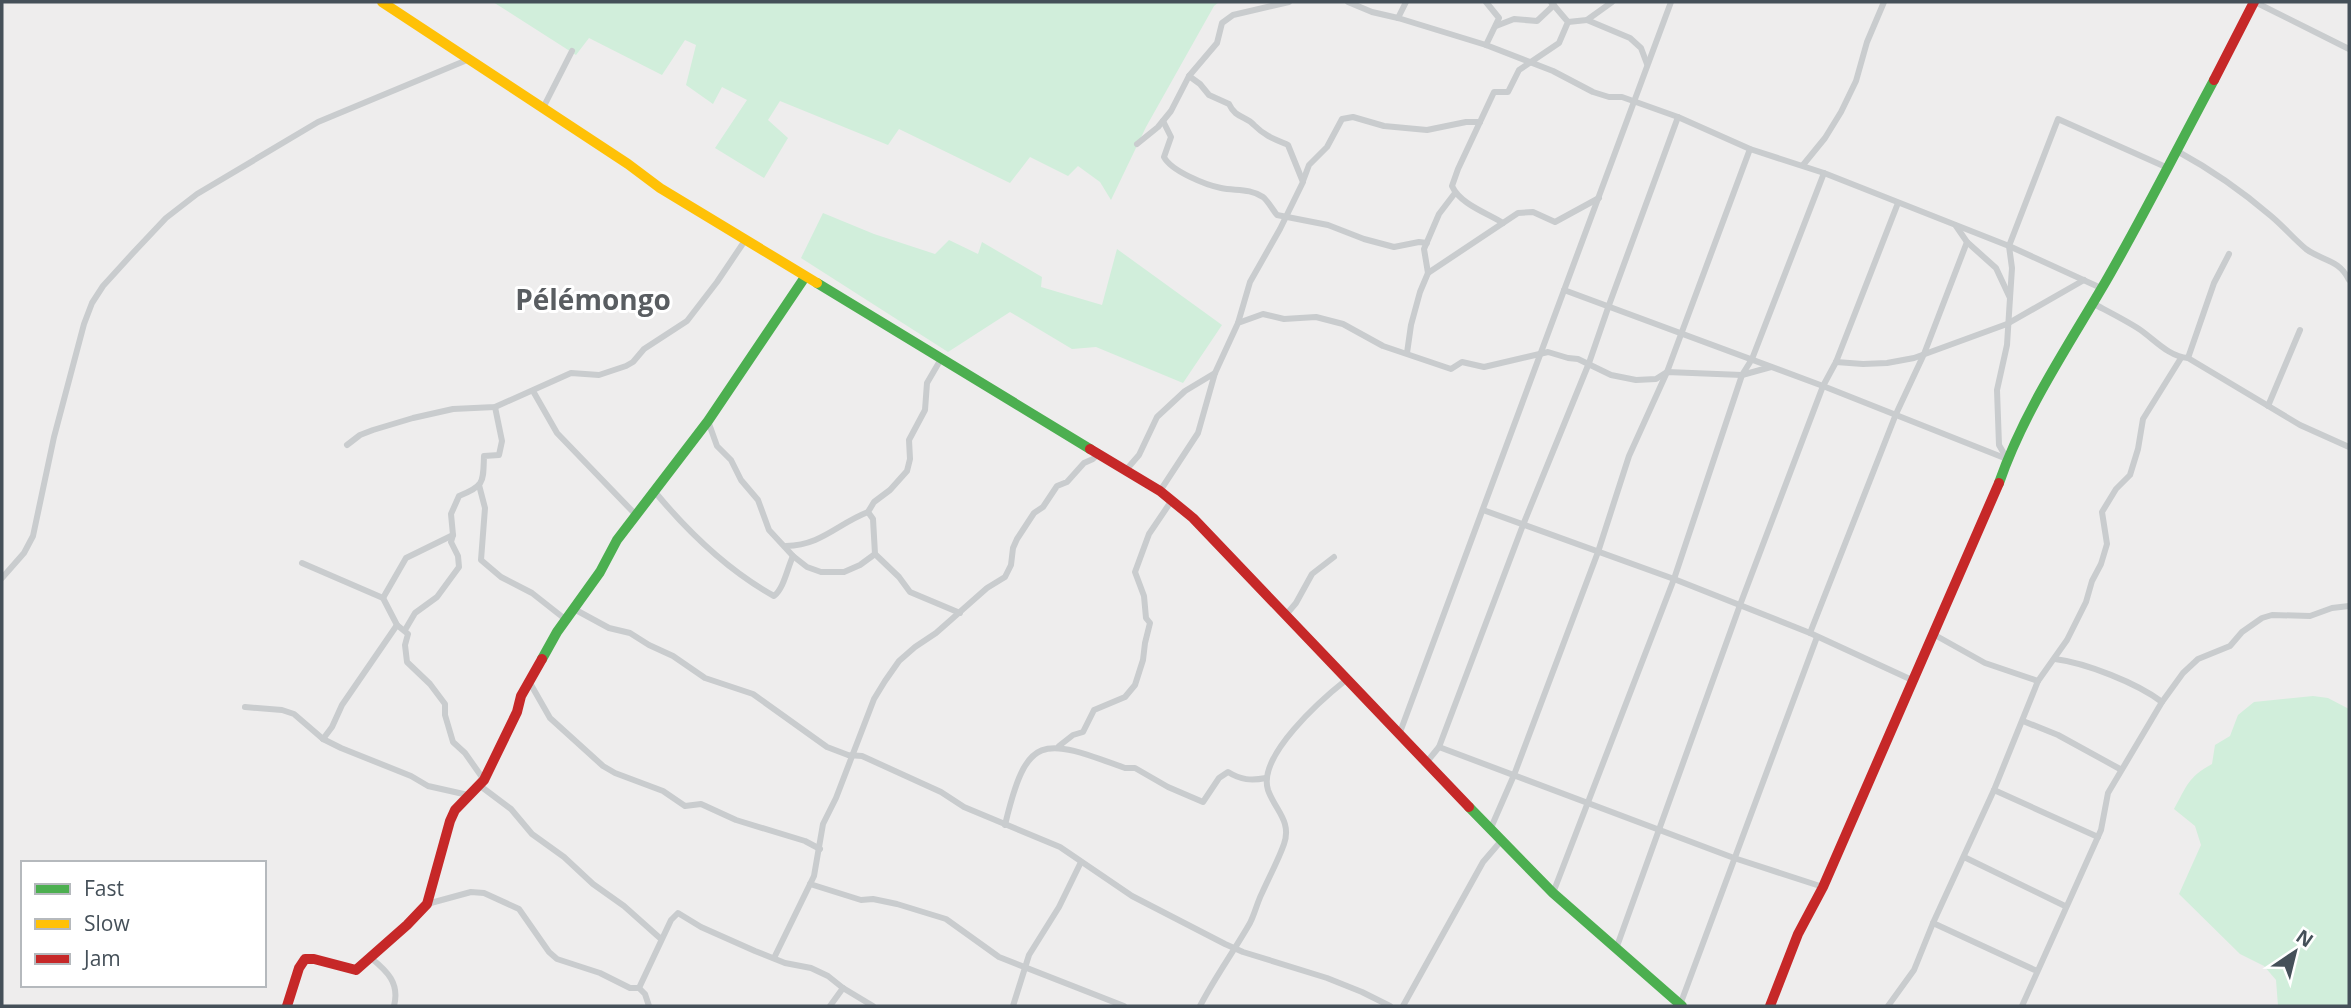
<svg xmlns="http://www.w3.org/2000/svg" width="2351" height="1008" font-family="'Open Sans',sans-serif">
<rect width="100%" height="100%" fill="#eeeded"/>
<g fill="#d1eedb">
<polygon points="493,2 1219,2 1214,6 1146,127 1111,200 1100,182 1078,166 1068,176 1030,157 1010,183 899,129 888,145 780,101 768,120 788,138 764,178 715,148 747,100 722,87 713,104 686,85 696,45 685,40 662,75 589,38 576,55"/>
<polygon points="823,213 874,234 935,254 949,240 978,254 982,242 1042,277 1041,287 1102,305 1117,249 1222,325 1183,383 1096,347 1072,349 1010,312 948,352 801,258"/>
<path d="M2313,696L2328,698L2349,709V1006H2278L2276,980L2264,966L2240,954L2179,894L2201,845L2195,826L2174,809C2187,786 2188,777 2212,764L2215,745L2230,736L2238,715L2254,702Z"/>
</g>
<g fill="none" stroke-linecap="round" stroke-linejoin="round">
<g stroke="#c9ccce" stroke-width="6">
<polyline points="1348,2 1372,12 1398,18 1486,45 1553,71 1593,92 1609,97 1622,97 1678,117 1750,149 1824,173 2009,246 2101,288"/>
<polyline points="1486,2 1499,18 1486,45"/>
<polyline points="2255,2 2349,49"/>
<polyline points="1398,18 1406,2"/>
<polyline points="1587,20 1630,38 1641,48 1647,64"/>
<polyline points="1568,22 1587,20 1612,2"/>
<polyline points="1496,26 1514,19 1537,21 1554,5"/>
<path d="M1189,76L1200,84L1209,95L1229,104C1236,119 1245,115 1254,125C1265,136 1274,139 1288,145L1303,182L1280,229L1250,282L1238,323"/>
<polyline points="543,108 572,51"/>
<path d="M1163,121L1171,137L1164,157C1171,171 1206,185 1221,188C1235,191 1250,188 1263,197C1268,201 1273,210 1277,215L1328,225L1364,239L1394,247L1419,242L1427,243"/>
<polyline points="1137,144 1158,127 1171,111 1189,76 1217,43 1222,23 1233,15 1289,2"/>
<path d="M2177,151C2210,169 2242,191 2271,216C2283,226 2294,239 2306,249C2322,261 2339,259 2349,280"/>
<polyline points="1803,165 1825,138 1841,112 1856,81 1867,42 1884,2"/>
<polyline points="1303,181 1309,165 1327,147 1342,119 1353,117 1384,126 1427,130 1466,122 1480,122"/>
<path d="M1503,223C1487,213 1460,204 1452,186L1458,169L1494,92H1508L1519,70L1559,43L1568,22L1551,2"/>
<polyline points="1956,226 1967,242 1996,268 2010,298 2007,345 1997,390 1999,445 2006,457"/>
<polyline points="1428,273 1424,249 1439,214 1455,193"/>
<polyline points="1564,290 1823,386 2007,459"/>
<polyline points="2010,298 2012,268 2009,246 2058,119 2168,168"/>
<path d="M2094,304C2109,312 2125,320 2139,329C2154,339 2169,357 2188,358L2300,425L2349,447"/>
<polyline points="1407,353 1411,325 1420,292 1428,273 1518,213 1533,212 1555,222 1599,198"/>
<polyline points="2188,358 2214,283 2229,254"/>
<polyline points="1836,362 1863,364 1887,363 1914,358 2007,324 2084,280"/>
<polyline points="533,391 557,433 636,515"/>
<polyline points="2268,406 2300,330"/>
<polyline points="708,421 717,446 731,460 741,480 758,500 769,530 793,556 807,567 821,572 844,572 860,565 875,554 899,577 910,592 960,613"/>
<polyline points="347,445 360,435 373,430 413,418 453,409 495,407 571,373 599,375 626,366 633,362 644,349 687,321 717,282 746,239"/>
<polyline points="1126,470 1139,455 1157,417 1185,391 1215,373"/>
<polyline points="479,485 485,508 481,560 501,577 532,593 565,619"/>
<polyline points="1160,491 1198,433 1215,373 1238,323 1263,314 1284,319 1316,317 1343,324 1383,346 1451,369 1462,362 1484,367 1548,352 1568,358 1578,359 1611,375 1636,380 1656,379 1667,372 1742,375 1771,367"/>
<path d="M655,492C689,533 727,570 774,596C784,588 787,569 793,556"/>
<polyline points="1483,510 1674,579 1810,633 1912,680"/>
<path d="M786,546C822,545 837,524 868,512"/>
<polyline points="875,554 873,519 868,512 874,502 890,490 907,471 910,459 909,440 925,410 927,383 941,359"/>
<polyline points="302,563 383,598 406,558 453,535"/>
<polyline points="2,578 24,553 33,536 54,437 84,324 92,303 103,286 133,253 166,218 197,194 318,122 467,60"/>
<polyline points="383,598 397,625"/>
<polyline points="574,609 609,628 630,633 649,645 673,656 705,678 753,694 827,747 848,755 862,756 941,792 964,807 1060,847 1132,896 1225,944 1243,952 1327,978 1362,992 1390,1006"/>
<polyline points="1285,616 1296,603 1312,574 1334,557"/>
<path d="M405,630L415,613L437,597L459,567L458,556L451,542L453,535L451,514L459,496C485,486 483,482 484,456L499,455L502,441L495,407"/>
<polyline points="1810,633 1896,414 1924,354 1967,242"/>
<polyline points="1933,634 1985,663 2038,681"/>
<path d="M2055,659C2086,663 2137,683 2162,702"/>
<polyline points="530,683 550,718 603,766 615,773 663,791 685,806 701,804 736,820 805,841 820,849"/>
<polyline points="245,707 282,710 294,714 323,739 341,748 411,776 428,786 468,795"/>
<polyline points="2023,721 2058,735 2120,769"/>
<polyline points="1399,735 1671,2"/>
<polyline points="323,739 332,727 342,705 397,625 408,634 405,645 407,662 430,684 445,704 445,715 453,742 465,753 484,780"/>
<polyline points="1059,746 1073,735 1083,732 1094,710 1125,697 1135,685 1143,660 1145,643 1150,623 1146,618 1144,596 1135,572 1149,534 1172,500"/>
<polyline points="1439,747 1734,858 1823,887"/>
<polyline points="1426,763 1439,747 1523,525 1589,363 1609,305 1678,117"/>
<polyline points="479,785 511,809 532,834 564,857 593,884 624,906 661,939"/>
<polyline points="1994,790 2098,837"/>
<path d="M1005,825C1027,733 1041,737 1125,768H1135L1168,787L1203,802L1219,778L1228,772C1241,780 1251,781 1266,778"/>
<polyline points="1490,830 1514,775 1598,552 1629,456 1667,372 1750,149"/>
<polyline points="1964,857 2065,906"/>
<polyline points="810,884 861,900 873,899 897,904 946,919 999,957 1124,1006"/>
<polyline points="1553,893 1674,579 1742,375 1752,359 1824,173"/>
<polyline points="427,904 471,892 484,893 519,909 549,952 557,959 600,973 630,988 639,988 645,994 649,1006"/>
<polyline points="1616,949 1740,605 1823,386 1836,362 1898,203"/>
<path d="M371,958C387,971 400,983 394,1006"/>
<polyline points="774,958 814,876 823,824 836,798 874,699 885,681 899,661 915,647 936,633 987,588 1005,577 1011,565 1013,548 1017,539 1034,513 1043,507 1057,486 1067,482 1084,463 1093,459 1098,454"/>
<polyline points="2037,971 1933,923 1994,790 2038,681 2067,640 2086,602 2092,581 2101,564 2107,544 2102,512 2116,489 2130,475 2138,449 2143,419 2181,358"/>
<polyline points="639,988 671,920 678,913 701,927 755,951 785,963 811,968 828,976 843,988 873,1006"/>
<polyline points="1680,1005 1817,637"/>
<polyline points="830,1006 843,988"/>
<polyline points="1013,1006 1029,955 1059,907 1081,862"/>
<path d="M1200,1006C1215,977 1234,951 1250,923C1255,913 1257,903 1262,893C1269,877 1278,861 1284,844C1292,821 1275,810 1268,790C1257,756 1322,699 1346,680"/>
<polyline points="1403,1006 1483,862 1501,841"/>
<polyline points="1888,1006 1914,970 1933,923"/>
<polyline points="2022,1006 2101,830 2108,793 2162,702 2183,673 2198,659 2230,646 2242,632 2262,618 2272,615 2310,616 2332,608 2349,606"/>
</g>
<g stroke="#4caf50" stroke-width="10">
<polyline points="817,283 1090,449"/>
<path d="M1999,483C2024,411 2068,346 2106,281C2144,215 2178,147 2214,80"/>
<polyline points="542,659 557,632 600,572 617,540 708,421 805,277"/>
<polyline points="1469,807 1553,893 1682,1006"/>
</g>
<polyline stroke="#ffc107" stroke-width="10" points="382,2 628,164 660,188 817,283"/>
<g stroke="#c62828" stroke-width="10">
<polyline points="2214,80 2254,2"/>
<polyline points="1090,449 1160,491 1193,518 1469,807"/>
<polyline points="287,1006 299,968 305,959 314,959 356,970 407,925 427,904 450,821 455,810 484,780 517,712 521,696 542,659"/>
<polyline points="1770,1006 1798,934 1823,887 1999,483"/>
</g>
</g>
<g text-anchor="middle" stroke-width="6" stroke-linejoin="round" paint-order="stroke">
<g font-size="28" font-weight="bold" fill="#595d61" stroke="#fff">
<text x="593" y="310">Pélémongo</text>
</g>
</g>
<rect width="2351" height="1008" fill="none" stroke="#455059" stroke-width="7"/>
<rect x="21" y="861" width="245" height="126" fill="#ffffff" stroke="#b5b9bd" stroke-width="2"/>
<rect x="35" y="884" width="35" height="10" fill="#4caf50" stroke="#b5b9bd" stroke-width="2"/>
<text x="84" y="896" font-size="21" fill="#455059">Fast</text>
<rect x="35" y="919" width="35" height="10" fill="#ffc107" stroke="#b5b9bd" stroke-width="2"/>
<text x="84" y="931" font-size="21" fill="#455059">Slow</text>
<rect x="35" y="954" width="35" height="10" fill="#c62828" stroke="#b5b9bd" stroke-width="2"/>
<text x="84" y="966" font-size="21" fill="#455059">Jam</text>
<g transform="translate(2295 952) rotate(35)" stroke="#ffffff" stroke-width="5" paint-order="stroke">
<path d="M0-5L12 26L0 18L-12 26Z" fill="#455059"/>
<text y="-10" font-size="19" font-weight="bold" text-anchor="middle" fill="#455059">N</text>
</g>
</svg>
